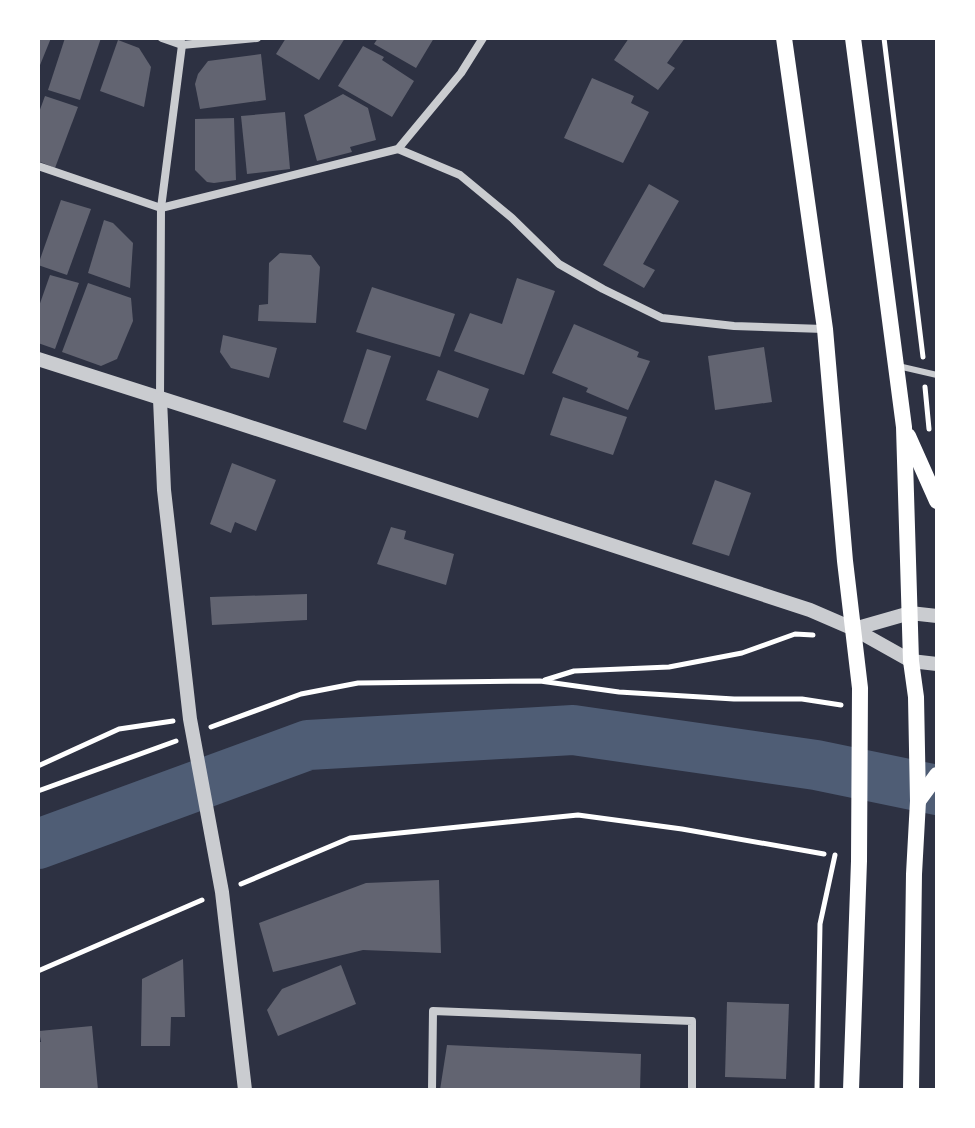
<svg xmlns="http://www.w3.org/2000/svg" width="975" height="1128" font-family="'DM Sans',sans-serif">
<rect width="100%" height="100%" fill="#2d3142"/>
<g fill="none" stroke-linecap="round" stroke-linejoin="round">
<polyline stroke="#4f5d75" stroke-width="50" points="38,844 308,745 573,730 816,765 937,790"/>
</g>
<g fill="#626471">
<polygon points="38,38 51,38 38,70"/>
<polygon points="65,38 101,38 80,100 48,90"/>
<polygon points="286,38 345,38 319,80 276,54"/>
<polygon points="378,38 434,38 416,68 374,44"/>
<polygon points="629,38 685,38 667,63 675,68 658,90 614,60"/>
<polygon points="118,40 139,48 151,67 144,107 100,91"/>
<polygon points="363,46 384,57 382,60 414,81 392,117 338,86"/>
<polygon points="261,54 266,100 200,109 195,84 198,74 208,61"/>
<polygon points="592,78 634,96 631,103 649,112 623,163 564,138"/>
<polygon points="343,94 368,108 376,140 350,147 352,152 317,161 304,115"/>
<polygon points="45,96 78,107 55,168 38,161 38,115"/>
<polygon points="285,112 290,169 247,174 241,116"/>
<polygon points="234,118 236,180 214,183 207,182 195,170 195,119"/>
<polygon points="649,184 679,201 643,264 655,270 644,288 603,265"/>
<polygon points="61,200 91,209 67,275 38,265"/>
<polygon points="104,220 113,223 133,243 130,288 88,273"/>
<polygon points="280,253 311,255 320,267 316,323 258,321 259,305 268,304 269,263"/>
<polygon points="50,275 79,283 55,349 38,343 38,309"/>
<polygon points="517,278 555,291 524,375 454,351 470,313 502,324"/>
<polygon points="88,283 131,298 133,321 117,359 101,366 62,352"/>
<polygon points="372,287 455,314 440,357 356,332"/>
<polygon points="574,324 639,352 637,357 650,361 628,410 586,392 588,388 552,373"/>
<polygon points="223,335 277,348 269,378 231,368 220,352"/>
<polygon points="764,347 772,402 715,410 708,356"/>
<polygon points="367,349 391,356 366,430 343,422"/>
<polygon points="438,370 489,389 478,418 426,400"/>
<polygon points="563,397 627,417 613,455 550,435"/>
<polygon points="232,463 276,480 256,531 235,522 231,533 210,524"/>
<polygon points="715,480 751,493 729,556 692,544"/>
<polygon points="391,527 406,531 404,539 454,554 446,585 377,564"/>
<polygon points="307,594 307,620 212,625 210,597"/>
<polygon points="439,880 441,953 363,950 273,972 259,923 366,883"/>
<polygon points="183,959 185,1017 171,1017 170,1046 141,1046 142,979"/>
<polygon points="341,965 356,1004 278,1036 267,1010 282,989"/>
<polygon points="727,1002 789,1004 786,1079 725,1077"/>
<polygon points="92,1026 98,1090 38,1090 38,1042 41,1042 39,1031"/>
<polygon points="447,1045 641,1054 640,1090 440,1090"/>
</g>
<g fill="none" stroke-linecap="round" stroke-linejoin="round">
<g stroke="#fff" stroke-width="5">
<polyline points="884,38 923,357"/>
<polyline points="925,387 929,429"/>
<polyline points="545,680 574,671 669,667 742,653 795,634 813,635"/>
<polyline points="211,727 301,694 358,683 540,681 619,692 734,699 802,699 841,705"/>
<polyline points="38,766 119,729 173,721"/>
<polyline points="38,791 176,741"/>
<polyline points="241,884 350,838 578,815 682,829 824,854"/>
<polyline points="38,971 202,900"/>
<polyline points="817,1090 820,924 835,855"/>
</g>
<polyline stroke="#caccd0" stroke-width="6" points="898,366 937,375"/>
<g stroke="#caccd0" stroke-width="8">
<polyline points="162,38 182,45 257,38"/>
<polyline points="398,149 460,175 512,218 559,264 603,289 662,318 734,326 824,329"/>
<polyline points="38,166 161,208 398,149 461,73 483,38"/>
<polyline points="160,399 161,208 182,45 180,38"/>
<polyline points="432,1090 433,1011 692,1021 692,1090"/>
</g>
<g stroke="#caccd0" stroke-width="14">
<polyline points="38,359 229,420 810,610 854,629 911,661 937,664"/>
<polyline points="160,399 164,490 190,719 222,892 245,1090"/>
<polyline points="854,629 910,613 937,616"/>
</g>
<g stroke="#fff" stroke-width="16">
<polyline points="784,38 825,329 845,561 860,688 859,861 851,1090"/>
<polyline points="853,38 904,427 911,661 916,697 918,801 914,874 911,1090"/>
<polyline points="908,436 937,501"/>
<polyline points="918,801 937,775"/>
</g>
</g>
<rect width="975" height="1128" fill="none" stroke="#ffffff" stroke-width="80"/>
</svg>
